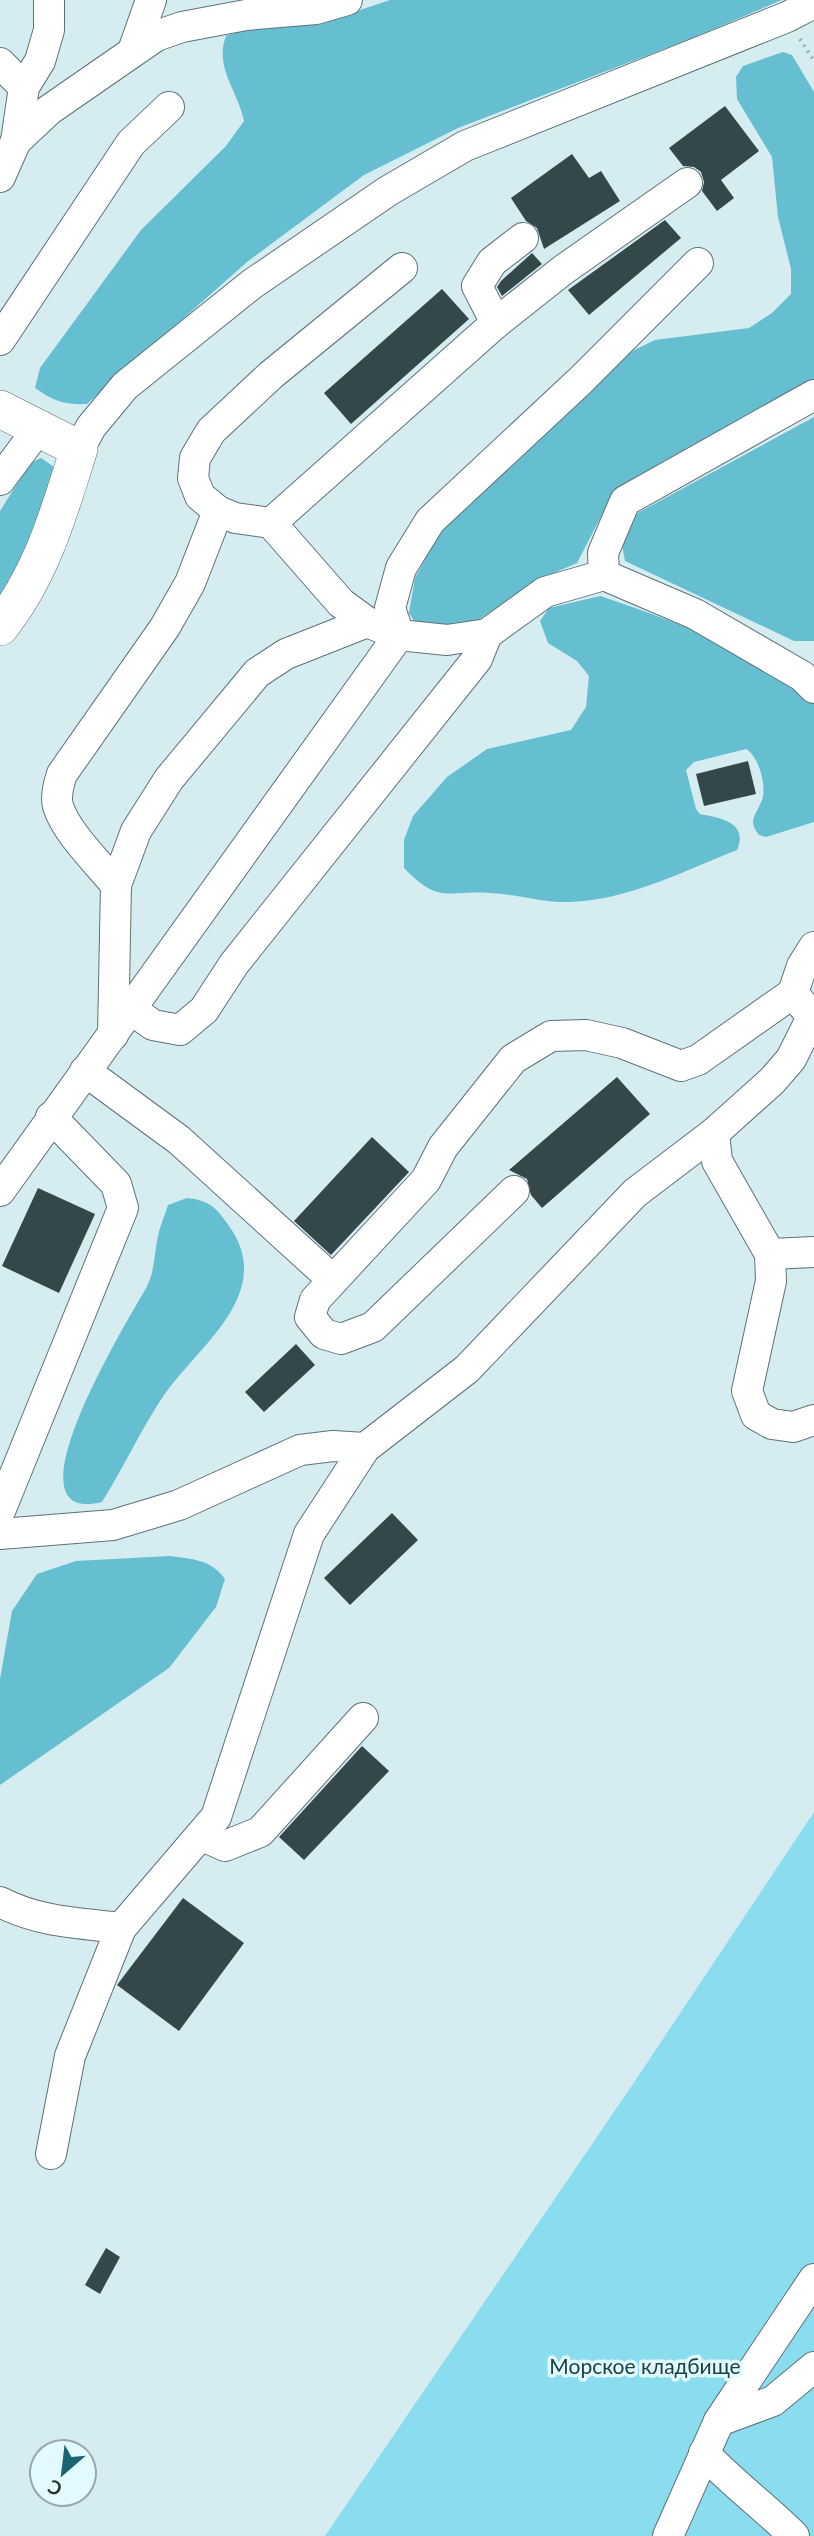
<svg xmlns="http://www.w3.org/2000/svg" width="814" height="2536" font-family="Lato,sans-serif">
<rect width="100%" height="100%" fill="#d5ecf0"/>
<polygon fill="#89ddef" points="814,1812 814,2536 325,2536 635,2081"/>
<g fill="#66bfd1">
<path d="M390,0H782L690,39L458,128L364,175L247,262L87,404C65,405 53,401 35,388L40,368L141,230L226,146L244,121C238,91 214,67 226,36L252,27L333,19Z"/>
<polygon points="783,52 792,55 814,92 814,381 605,509 577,563 540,579 472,624 444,627 416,624 409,613 415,578 441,529 628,353 655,340 749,328 772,313 791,294 791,269 778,217 772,157 737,99 736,77 743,66"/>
<polygon points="814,417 814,641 794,641 625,561 622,545 634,515"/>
<path d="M41,458L54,467C57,515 24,559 0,599V511L30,463Z"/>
<path d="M600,596C671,620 759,651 814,703V822L766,837L759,835C747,820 756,816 762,800C767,787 759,756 746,749L694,762L686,770L696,809L700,814C720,818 749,822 737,850C683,871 629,900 570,902C544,903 517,894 490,893C446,890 440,905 404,868V840L413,816L447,777L487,749L571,730L586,707L589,676L577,661L548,643L540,621L549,608Z"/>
<path d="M187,1198C209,1200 217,1208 229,1226C277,1293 198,1346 164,1395C141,1429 124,1467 102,1502C0,1527 130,1317 146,1288C155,1272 154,1254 158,1236C160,1226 165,1215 168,1205Z"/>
<path d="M169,1556C192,1559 211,1559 225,1579L216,1607L169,1668L0,1785V1679L12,1611L37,1574L76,1561Z"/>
</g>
<g fill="#34474b">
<polygon points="725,106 759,151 721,180 734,198 717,211 702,191 704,182 701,172 694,167 683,166 669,148"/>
<polygon points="572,154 589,178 601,171 620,201 544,249 537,228 526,221 511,198"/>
<polygon points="665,220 681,238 589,315 568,290"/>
<polygon points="532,253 542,264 502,296 497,287 501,281"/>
<polygon points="442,289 469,319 351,424 324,393"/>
<polygon points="748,761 756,794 704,806 696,774"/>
<polygon points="617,1077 650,1114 542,1208 531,1195 527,1179 509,1170"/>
<polygon points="372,1137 409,1172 331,1255 294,1221"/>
<polygon points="38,1188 95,1214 59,1293 2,1266"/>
<polygon points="296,1344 315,1365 264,1412 245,1392"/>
<polygon points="392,1513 418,1540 350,1605 324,1578"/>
<polygon points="362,1746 389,1771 304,1860 279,1837"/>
<polygon points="183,1898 244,1943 179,2031 117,1985"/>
<polygon points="106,2248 120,2257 100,2294 85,2285"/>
</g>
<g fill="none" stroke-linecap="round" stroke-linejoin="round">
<defs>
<g id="minor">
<polyline points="133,51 151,0"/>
<polyline points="0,63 24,87"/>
<polyline points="16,141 49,110 156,36 182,27 246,15 316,9 347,0"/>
<polyline points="0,177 16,141 24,87 40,61 49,30 49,0"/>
<polyline points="496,323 477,286 492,262 523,238"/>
<polyline points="0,340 131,143 169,107"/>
<polyline points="79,449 91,427 125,386 252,284 388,191 465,146 787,17 814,3"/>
<polyline points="0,480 38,429"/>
<polyline points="271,523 496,323 563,270 687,183"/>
<polyline points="604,575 603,553 625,501 814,395"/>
<polyline points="399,635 367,622 341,603 271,523 235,518 218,511 200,496 193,478 195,458 211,431 271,375 402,268"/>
<polyline points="399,635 390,608 401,568 430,521 580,381 698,263"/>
<path d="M116,885C99,864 65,831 58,806C55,796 59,783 62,774L165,627L190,583L218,511"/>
<polyline points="793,993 812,1017 791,1059 772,1081 714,1133 717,1161 770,1254 771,1281 747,1391 756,1415 772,1424 793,1427 814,1420"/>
<polyline points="132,1010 153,1025 180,1030 204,1010 234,964 477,659 487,634"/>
<polyline points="113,1035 116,885 136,831 169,779 257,673 286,654 367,622"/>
<polyline points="85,1071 179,1140 333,1280"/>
<polyline points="0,1191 399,635 447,640 487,634 545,592 604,575 695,614 802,676 814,688"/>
<polyline points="514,1191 373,1327 341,1339 324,1334 310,1317 315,1300 426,1180 443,1147 513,1059 551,1036 586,1035 622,1043 681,1066 698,1060 793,993 802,966 814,947"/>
<polyline points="770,1254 814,1252"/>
<polyline points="0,1511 123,1208 116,1184 51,1117"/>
<polyline points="0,1534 113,1525 179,1505 300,1450 333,1446 365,1448"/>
<polyline points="203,1836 225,1846 260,1832 363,1718"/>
<path d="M0,1902C38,1922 79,1923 121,1928"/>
<polyline points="51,2154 70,2056 121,1928 216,1817 309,1534 365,1448 467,1369 635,1193 714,1133"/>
<polyline points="719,2421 814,2279"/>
<path d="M704,2453C732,2483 765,2507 794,2536"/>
<polyline points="668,2536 719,2421 773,2401 814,2367"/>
</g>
<path id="major" d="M0,409L79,449C59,512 42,574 0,627"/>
</defs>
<use href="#minor" stroke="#5f7277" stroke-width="32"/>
<use href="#major" stroke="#5f7277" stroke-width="38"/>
<polyline stroke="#99abae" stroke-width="3.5" stroke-dasharray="2 5" stroke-linecap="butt" points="800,39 814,61"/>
<use href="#minor" stroke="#fff" stroke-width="30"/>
<use href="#major" stroke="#fff" stroke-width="37"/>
</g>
<g text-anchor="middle" stroke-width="7" stroke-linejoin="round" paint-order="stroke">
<g font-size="21" fill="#184149" stroke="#e2f9fe">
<text x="645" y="2374">Морское кладбище</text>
</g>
</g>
<g transform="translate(63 2473) rotate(208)"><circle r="33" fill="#e2f9fe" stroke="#98a9ad" stroke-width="2"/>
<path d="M0-5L12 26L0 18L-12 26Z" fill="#1b6472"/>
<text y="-10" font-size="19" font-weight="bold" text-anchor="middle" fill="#283133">С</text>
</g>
</svg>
